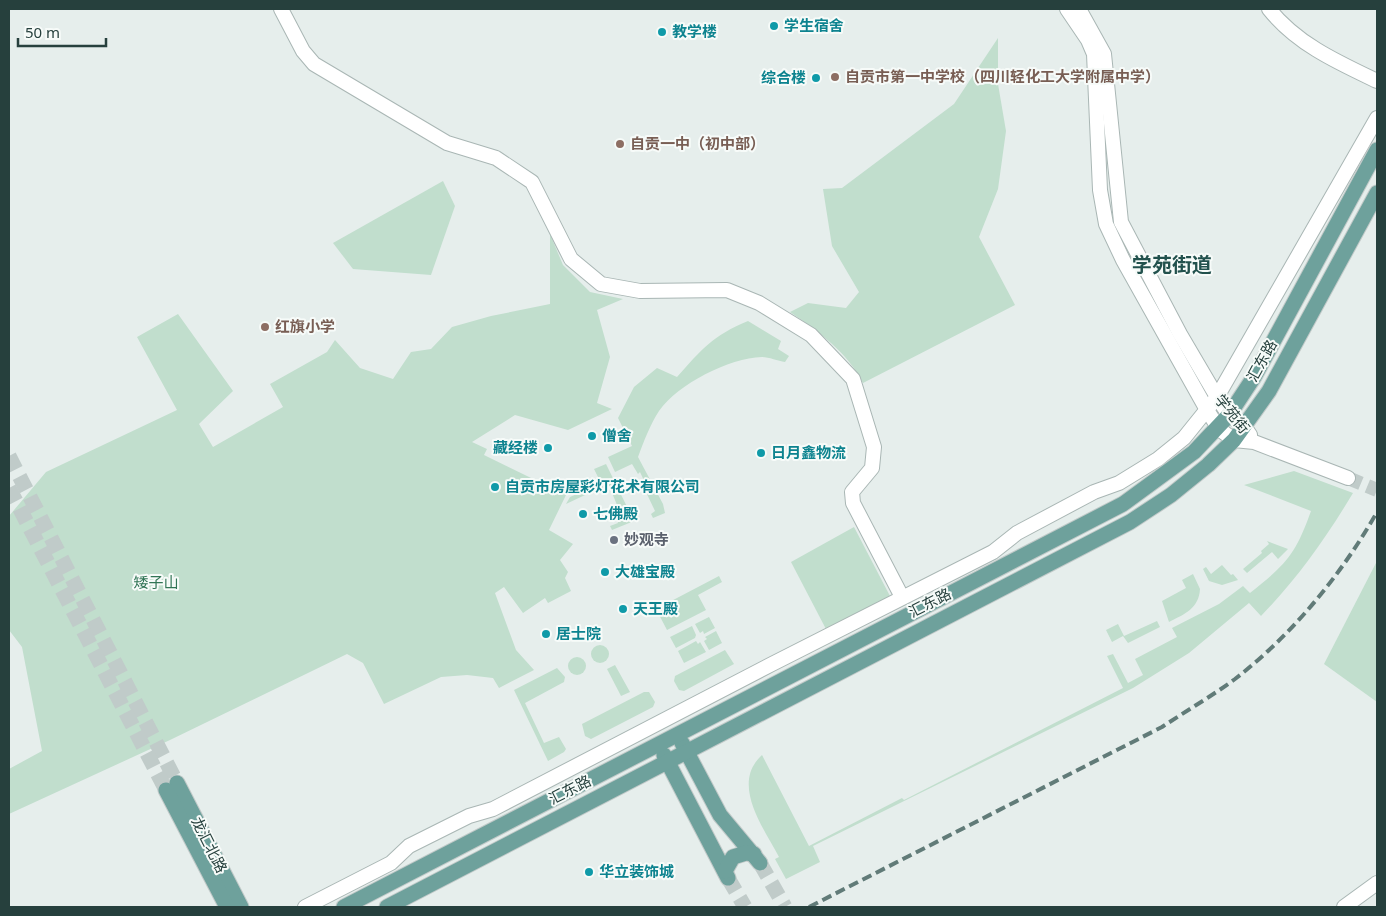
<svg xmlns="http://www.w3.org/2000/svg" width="1386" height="916" font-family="'Noto Sans','Noto Sans SC',sans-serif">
<rect width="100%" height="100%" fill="#e6eeec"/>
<g fill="#c1decd">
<path d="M998,38V84L1006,131L998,189L979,237L1015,305L863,383C848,353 817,330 790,312L808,303L846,308L859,292L832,246L823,189L842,188L954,104Z"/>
<polygon points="443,181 455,206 431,275 353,269 333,243"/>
<polygon points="550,234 563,265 590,292 623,299 597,310 610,357 597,403 612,409 568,430 515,415 472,442 487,449 484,455 566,495 549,530 573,544 560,560 568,572 565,578 571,591 548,603 545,598 523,613 504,587 495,593 516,650 534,670 499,688 493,678 467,675 441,677 384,704 363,663 347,654 170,740 9,814 9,769 42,751 22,647 9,630 9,516 46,472 177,410 137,337 178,314 233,391 199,424 213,447 283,407 270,384 327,352 335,340 360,368 393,379 411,352 431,349 452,327 491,316 550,304"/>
<path d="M748,321L781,341L778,349L789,356L785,362C778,361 769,357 762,357C729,358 678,384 659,411C650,425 644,441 638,457L663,504L665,513L653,518L651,514L655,511L645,490L648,489L640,472L638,474L632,464L615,472L608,457L632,446L618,418L634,387L657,368L677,377C702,349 712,336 748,321Z"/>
<polygon points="606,464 634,521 612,530 610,526 618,523 617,520 622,517 610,488 603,490 602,487 566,504 570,497 601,483 594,469"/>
<path d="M1294,471L1353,493C1326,538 1297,579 1261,616L1249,603L1189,653L1133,688L813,846L820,862L786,879L775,859L779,857C764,828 730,784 762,755L809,846L902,798L904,800L1123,688L1107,656L1113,654L1128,683L1143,675L1135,659L1177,637L1172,628L1219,604L1243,586L1250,593C1286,564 1295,556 1311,511L1244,485Z"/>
<polygon points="854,527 891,598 827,631 791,562"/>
<polygon points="1267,541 1288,549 1278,559 1272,552 1247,573 1243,569 1262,553 1261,551 1269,544"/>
<polygon points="1377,561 1377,702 1324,664"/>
<polygon points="1222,565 1231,575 1233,574 1238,580 1222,585 1209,581 1203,569 1206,567 1211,574"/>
<path d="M1193,574L1200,589C1199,608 1185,614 1169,622L1162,601L1186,588L1182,580Z"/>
<polygon points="719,576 722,582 698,595 706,610 667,630 656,609"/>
<polygon points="709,617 715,628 704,634 703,631 700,633 695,624"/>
<polygon points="1157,621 1160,627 1128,643 1123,636 1112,642 1106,630 1118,624 1124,636"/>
<polygon points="692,626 696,635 695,638 676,648 670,637"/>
<polygon points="716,631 722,643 709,650 704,641 707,639 705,637"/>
<polygon points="696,641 698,644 700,642 706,652 684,663 678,651"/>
<circle cx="600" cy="654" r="9"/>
<polygon points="725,650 734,664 684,691 679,690 674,681 675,676"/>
<circle cx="577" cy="666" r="9"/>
<polygon points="615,665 630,692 621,696 607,669"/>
<polygon points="557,668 565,677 564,682 525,703 544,743 559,737 566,749 564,752 548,761 514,690"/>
<polygon points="644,692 649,692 655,702 653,707 591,739 585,736 582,724"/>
</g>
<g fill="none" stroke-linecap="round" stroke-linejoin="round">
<polyline stroke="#c0cbc9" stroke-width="14" stroke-dasharray="14 7" stroke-linecap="butt" points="1348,478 1377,490"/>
<g stroke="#c0cbc9" stroke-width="15" stroke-dasharray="15 8" stroke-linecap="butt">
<polyline points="9,456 177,783"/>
<polyline points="9,488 166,790"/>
<polyline points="760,863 785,907"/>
<polyline points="728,878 745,907"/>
</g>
<defs>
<g id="minor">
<polyline points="281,9 303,51 314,64 447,143 496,158 532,182 571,259 601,284 640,291 727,290 759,303 811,335 853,379 874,447 872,468 852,492 853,503 902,597"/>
<polyline points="1067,9 1088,40 1094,54 1100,190 1106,224 1123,260 1207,410 1219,429 1234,440 1254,442 1348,478"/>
<polyline points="1079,9 1104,54 1121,222 1180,334 1217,397 1229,415 1244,426 1250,435"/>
<path d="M1269,9C1297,44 1337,62 1377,81"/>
<polyline points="305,907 391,863 409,846 469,816 493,809 772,664 993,552 1017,533 1094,492 1119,483 1158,459 1184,438 1217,397 1377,118"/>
<polyline points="1344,907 1377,883"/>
</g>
<g id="major">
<polyline points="682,743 720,815 760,863"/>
<polyline points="664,755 728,878"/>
<polyline points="177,783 241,907"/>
<polyline points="166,790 227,907"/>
<polyline points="725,871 733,857 746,853 754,854"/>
<polyline points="344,907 1123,504 1194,452 1229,415 1254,377 1377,150"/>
<polyline points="387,907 1130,522 1171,495 1208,465 1234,440 1269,391 1377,193"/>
</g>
</defs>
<use href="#minor" stroke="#a9b6b4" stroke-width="16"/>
<use href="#major" stroke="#c2cac9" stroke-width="17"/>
<use href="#minor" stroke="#fff" stroke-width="14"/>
<use href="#major" stroke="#6ea19c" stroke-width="15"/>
<path stroke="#617b78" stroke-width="4" stroke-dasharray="10 5" stroke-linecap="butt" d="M809,907L1162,727C1186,711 1212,696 1235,679C1292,635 1342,574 1377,512"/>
</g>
<g fill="#0f9aa8" stroke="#f7fbf9" stroke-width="2">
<circle cx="774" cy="26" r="5"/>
<circle cx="662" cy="32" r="5"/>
<circle cx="816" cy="78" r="5"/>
<circle cx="592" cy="436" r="5"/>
<circle cx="548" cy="448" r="5"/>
<circle cx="761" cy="453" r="5"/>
<circle cx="495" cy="487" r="5"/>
<circle cx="583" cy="514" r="5"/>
<circle cx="605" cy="572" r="5"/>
<circle cx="623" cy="609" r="5"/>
<circle cx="546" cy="634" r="5"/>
<circle cx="589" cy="872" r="5"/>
</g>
<g fill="#8d6e63" stroke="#f7fbf9" stroke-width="2">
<circle cx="835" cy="77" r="5"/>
<circle cx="620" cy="144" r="5"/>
<circle cx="265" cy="327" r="5"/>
</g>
<circle fill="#6b7280" stroke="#f7fbf9" stroke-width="2" cx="614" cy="540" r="5"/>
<g text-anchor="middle" stroke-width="4" stroke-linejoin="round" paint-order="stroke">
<g font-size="15" font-weight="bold" fill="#0d838f" stroke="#f7fbf9" text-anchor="start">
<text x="784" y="31">学生宿舍</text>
<text x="672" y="37">教学楼</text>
<text x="806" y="83" text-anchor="end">综合楼</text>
<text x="602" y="441">僧舍</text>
<text x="538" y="453" text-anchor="end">藏经楼</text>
<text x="771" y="458">日月鑫物流</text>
<text x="505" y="492">自贡市房屋彩灯花术有限公司</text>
<text x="593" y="519">七佛殿</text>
<text x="615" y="577">大雄宝殿</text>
<text x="633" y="614">天王殿</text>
<text x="556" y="639">居士院</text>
<text x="599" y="877">华立装饰城</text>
</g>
<g font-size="15" font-weight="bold" fill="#785e54" stroke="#f7fbf9" text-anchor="start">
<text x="845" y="82">自贡市第一中学校（四川轻化工大学附属中学）</text>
<text x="630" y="149">自贡一中（初中部）</text>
<text x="275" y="332">红旗小学</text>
</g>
<g font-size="15" fill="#26403d" stroke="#f7fbf9">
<text transform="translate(1262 361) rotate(-61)" y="5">汇东路</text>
<text transform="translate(1232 414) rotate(51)" y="5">学苑街</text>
<text transform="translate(930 603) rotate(-27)" y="5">汇东路</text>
<text transform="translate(570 790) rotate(-27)" y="5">汇东路</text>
<text transform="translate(209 845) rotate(63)" y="5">龙汇北路</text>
</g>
<g font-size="15" font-weight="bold" fill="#5b616d" stroke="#f7fbf9" text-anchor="start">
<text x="624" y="545">妙观寺</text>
</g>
<g font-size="15" fill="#327556" stroke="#f7fbf9">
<text x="156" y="588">矮子山</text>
</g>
<g font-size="20" font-weight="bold" fill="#22514d" stroke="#f7fbf9">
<text x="1172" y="272">学苑街道</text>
</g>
</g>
<rect width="1386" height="916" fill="none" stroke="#26403d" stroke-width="20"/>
<path d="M18 38v8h88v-8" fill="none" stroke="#26403d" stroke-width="2.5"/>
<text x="25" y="38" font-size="15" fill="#26403d" stroke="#f7fbf9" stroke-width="4" paint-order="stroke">50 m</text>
</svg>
